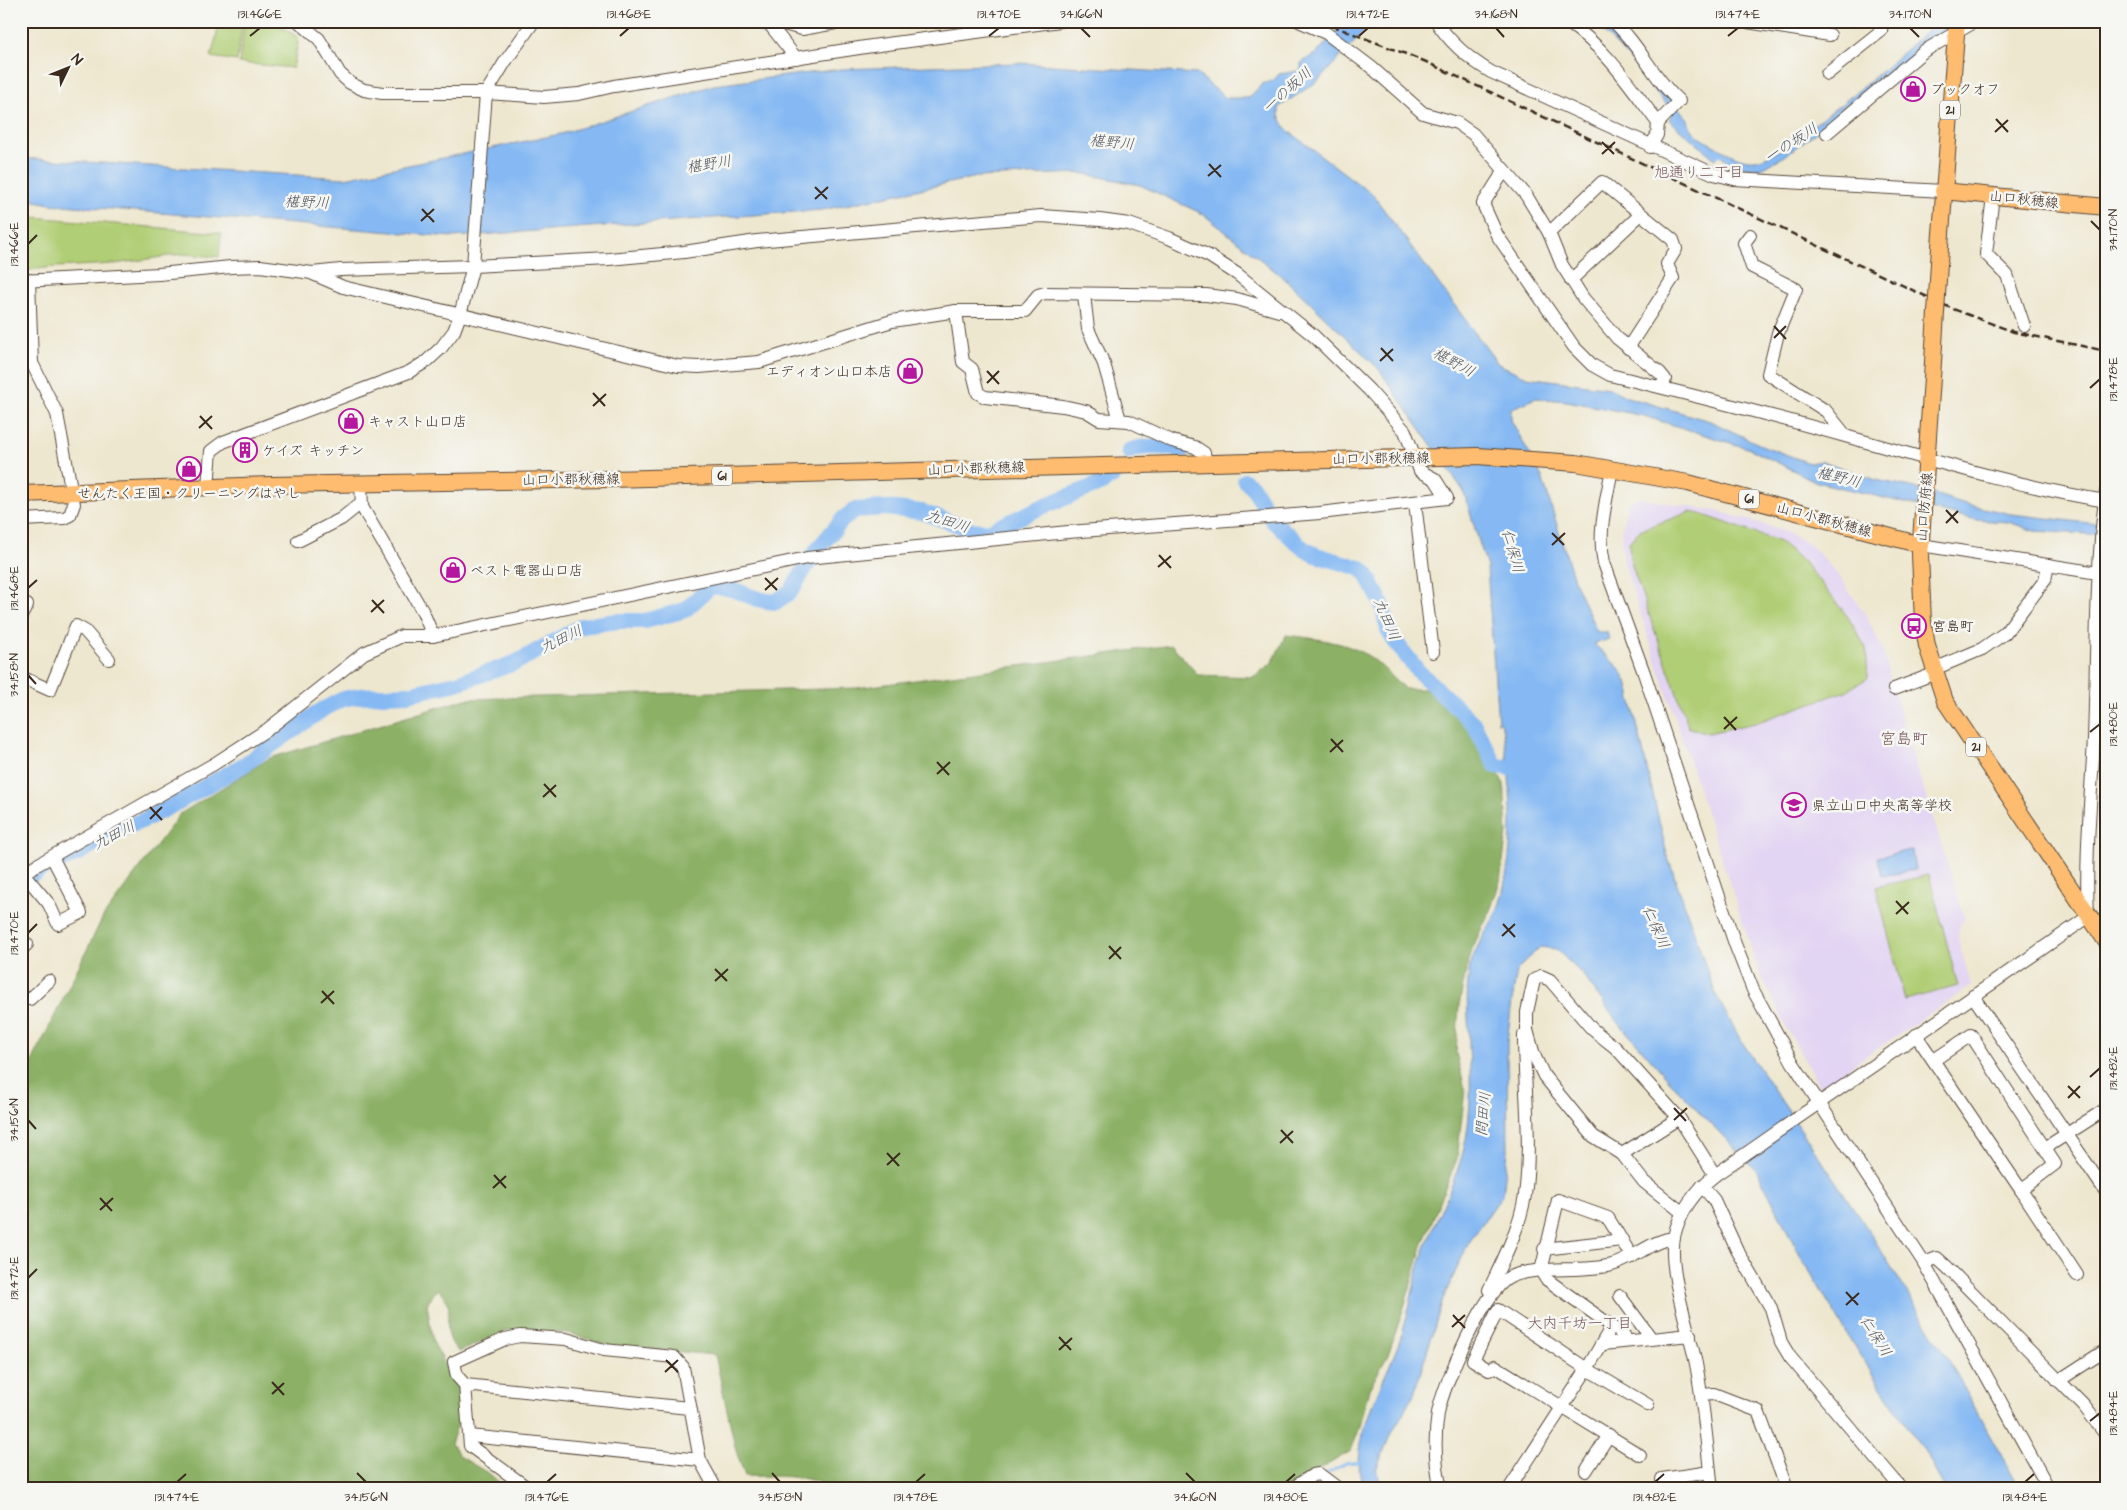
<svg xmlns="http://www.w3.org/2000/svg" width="2127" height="1510" font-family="'Architects Daughter','Klee One',sans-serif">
<rect width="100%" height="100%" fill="#f6f6f2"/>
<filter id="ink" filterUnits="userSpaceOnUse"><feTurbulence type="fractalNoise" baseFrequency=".02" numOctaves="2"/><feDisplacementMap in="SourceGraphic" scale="10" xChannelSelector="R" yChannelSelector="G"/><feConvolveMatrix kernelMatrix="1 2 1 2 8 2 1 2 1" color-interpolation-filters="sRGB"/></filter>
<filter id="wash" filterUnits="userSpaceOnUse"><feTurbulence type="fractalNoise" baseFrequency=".0096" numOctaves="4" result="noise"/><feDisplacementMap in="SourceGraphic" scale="20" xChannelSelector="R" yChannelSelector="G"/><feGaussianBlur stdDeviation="1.12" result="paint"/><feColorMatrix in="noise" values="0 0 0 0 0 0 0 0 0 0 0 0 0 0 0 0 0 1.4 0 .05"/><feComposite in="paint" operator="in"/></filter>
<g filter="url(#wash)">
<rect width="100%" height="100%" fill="#eee7cf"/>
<polygon fill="#e2d4f3" points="1639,498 1717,511 1782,530 1811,545 1837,574 1865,614 1882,648 1904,727 1965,919 1960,925 1958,938 1971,986 1820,1087 1788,1031 1758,969 1624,563 1621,532 1628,503"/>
<g fill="#b0ce75" stroke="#767c4a">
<polygon points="220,21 243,21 237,61 211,57"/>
<polygon points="245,21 273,21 299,38 293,68 239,63"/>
<polygon points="21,216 221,233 219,257 182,254 114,264 55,267 21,271"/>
<polygon points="1690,512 1701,514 1780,542 1804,562 1848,617 1866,648 1868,678 1846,691 1755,723 1708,733 1689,728 1635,575 1630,559 1629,542 1640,530"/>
<polygon points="1929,875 1958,986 1905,1000 1876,887"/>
</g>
<path fill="#8cb166" stroke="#646e42" d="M1286,635C1317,639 1347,641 1373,659C1384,668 1394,679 1405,689H1426L1469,722L1504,784L1507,833L1500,881L1491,908L1469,956L1459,1005L1456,1053L1465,1089L1457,1159L1422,1246L1405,1304L1388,1355L1369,1389L1359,1430L1351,1451L1286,1489H832C809,1473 771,1477 745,1476L736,1451L715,1355L606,1345L569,1333L508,1330L459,1352C445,1339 447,1324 449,1306L438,1288L427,1304L433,1342L460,1390L459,1420L451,1444L461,1457L491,1475L507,1489H21V1084L103,917L180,814L270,758L466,699L857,688L1172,645L1198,675L1253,677L1272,663Z"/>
<g fill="#86b9f3" stroke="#607288">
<path d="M1346,21H1374L1318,81L1279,107V116L1286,129L1373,195L1498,364L1527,377L1609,388L1627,397L1710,421L1761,445L1809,463L1822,461L1876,480L1911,487L1969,505L2011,514L2106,525V535L2034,531L2009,522L1977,520L1817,482L1750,449L1644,416L1567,401L1535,398L1511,409V420L1542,477L1575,583L1597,632H1607L1609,639L1594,644L1620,669L1627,681L1667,855L1716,995L1740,1039L1869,1231L1945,1354L2020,1489H1945L1930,1460L1857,1351L1797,1250L1757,1171L1678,1090L1617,1021L1583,975L1556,949L1540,947L1517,970L1512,1001L1507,1043L1508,1151L1503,1194L1468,1244L1443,1299L1414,1394L1389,1438L1376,1470L1383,1489H1363C1347,1438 1385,1384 1401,1337C1410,1311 1413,1282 1422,1256C1434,1223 1451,1192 1461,1159C1472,1125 1471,1080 1469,1044C1469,1019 1465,996 1469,972C1473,946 1492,927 1500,903C1517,843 1512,781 1501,721L1498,723L1487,567L1463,490L1378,368L1285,279L1203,214L1140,185L1081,173L977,177L822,210L453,237L50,204L21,198V158L345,178L561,134L714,85L841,69L1018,63L1197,74L1226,98H1249L1262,84L1274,80L1279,74L1298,71L1301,68V63L1318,52Z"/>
<path d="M1592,21H1603L1688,119C1689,132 1702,139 1713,145C1725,151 1741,162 1755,160C1775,157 1792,141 1808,129C1854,96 1896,60 1937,21H1967L1780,159L1761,168H1752L1733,165L1720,156L1715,159L1669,120L1673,111C1659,98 1650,83 1638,69C1624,51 1608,36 1592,21Z"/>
<polygon points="1912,850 1915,870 1882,876 1878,857"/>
</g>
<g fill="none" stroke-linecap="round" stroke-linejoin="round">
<g stroke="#86b9f3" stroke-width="2.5">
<polyline points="744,21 780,46"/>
<polyline points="1326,1474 1347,1463 1362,1462"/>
</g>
<g stroke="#86b9f3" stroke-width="16">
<path d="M1129,451C1146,444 1165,447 1183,450"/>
<polyline points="1245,481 1252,486 1272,520 1304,549 1316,555 1360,568 1366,573 1382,604 1388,630 1394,640 1418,671 1473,723 1496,766 1531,770"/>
<path d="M21,881L43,868L79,853L113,832L144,820L175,804L245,764L322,710L343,699L359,696L408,694L457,683L515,663L582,626L617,621H645L685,610L710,587C734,584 752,602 776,602L791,591L816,551L844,518L855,510L885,508L922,512L972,530L988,532L1044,506L1102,483L1113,476"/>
</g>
</g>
</g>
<g filter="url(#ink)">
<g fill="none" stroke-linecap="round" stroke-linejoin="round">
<defs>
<g id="minor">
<polyline points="298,21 319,39 340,74 350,83 364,90 382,93 486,93 544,97 579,94 614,86 872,46 1060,21"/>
<polyline points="767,21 796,58"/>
<polyline points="773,21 802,29 847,21"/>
<polyline points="1299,21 1326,33 1371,67 1423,113 1457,123 1473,134 1526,195 1549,233 1562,265 1583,298 1617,338 1660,373 1665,379 1663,387"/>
<path d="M1436,21C1450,43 1469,59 1491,72L1714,174L1734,179L1943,191"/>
<path d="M1565,21C1604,45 1631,87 1658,123"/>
<path d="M1613,21C1639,44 1653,78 1679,101L1658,123L1657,135L1650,147"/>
<polyline points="1741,21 1830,35"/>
<polyline points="1827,74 1881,31 1882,21"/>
<polyline points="1827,133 1924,51 1976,21"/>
<path d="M1504,171L1483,204L1497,235L1574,347L1592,365L1610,375C1688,394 1767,414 1845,436C1931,460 2016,486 2106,501"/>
<polyline points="1993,196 1986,254 2007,275 2024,326"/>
<polyline points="1549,233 1602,182 1673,240 1676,249 1667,264 1673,278 1628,348"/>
<polyline points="1750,235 1744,243 1752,267 1796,289 1778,333 1768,374 1826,411 1846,436"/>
<polyline points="313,274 343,287 678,366 699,367 759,362 892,321 956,311 1025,311 1038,295 1045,293 1206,295 1237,299 1279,311"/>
<polyline points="1571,280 1640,215"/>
<polyline points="21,281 159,274 231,267 260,266 312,273 341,270 473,266 609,259 684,252 757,241 1041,216 1100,220 1129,224 1169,238 1209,256 1237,274 1314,336 1369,390 1405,431 1420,471 1435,479 1447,498 1320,513 1068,532 807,558 433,636 402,636 364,653 268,729 214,764 21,874"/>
<polyline points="1084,295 1088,329 1104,364 1120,420"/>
<polyline points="956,311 963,362 972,369 978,393 985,397 1063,406 1086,411 1099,419 1129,421 1172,441 1195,447 1204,453 1206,462"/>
<path d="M1612,468C1607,499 1597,532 1604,563L1644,673L1735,944L1753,990L1793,1063L1924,1263L2049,1489"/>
<polyline points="361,483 362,507 423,612 433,636"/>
<polyline points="208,487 211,451 223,442 409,372 427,361 441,348 454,331 460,315 473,266 486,93 505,62 534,21"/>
<polyline points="1415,503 1433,652"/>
<polyline points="21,520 64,518 70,515 74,504 57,414 32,363 29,280"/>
<polyline points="298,541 341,519 361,503"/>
<polyline points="1921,545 2098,573"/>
<polyline points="21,616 27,605"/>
<polyline points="1934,669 1982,649 2005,633 2045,580 2048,565"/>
<polyline points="21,677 50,690 76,626 85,631 109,659"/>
<polyline points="1894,689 1936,673"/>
<polyline points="23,873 49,904 58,924 81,913 52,857"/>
<polyline points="21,950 27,944"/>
<polyline points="1973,996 2106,1192"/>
<polyline points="21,999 30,999 49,981"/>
<polyline points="1916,1035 2021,1190 2055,1164 1971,1035 1934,1060"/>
<polyline points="2045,1148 2106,1109"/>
<polyline points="1622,1154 1679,1118"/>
<polyline points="1702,1186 1714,1200 1737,1250 1771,1308 1781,1342 1790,1357 1902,1489"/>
<polyline points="2021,1190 2077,1275"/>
<polyline points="1683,1213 1644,1182 1622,1154 1593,1136 1544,1076 1534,1055 1527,1030 1527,1012 1534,980 1541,976 1550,980 1592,1029 1616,1048 1679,1118 1715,1175"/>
<polyline points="1544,1249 1622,1240"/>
<polyline points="1924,1263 1937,1258 1947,1267 2084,1406 2106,1435"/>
<path d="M1489,1290C1503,1260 1520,1228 1525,1195C1532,1145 1524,1086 1524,1035"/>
<polyline points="1620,1296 1651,1338"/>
<polyline points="1626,1341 1624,1335 1546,1279 1541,1271 1558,1200 1608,1218 1632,1257"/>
<polyline points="1603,1344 1690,1335"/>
<polyline points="2058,1381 2106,1350"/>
<polyline points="465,1385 689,1408"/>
<polyline points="1701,1395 1714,1394 1758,1411 1787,1489"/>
<polyline points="470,1436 700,1460"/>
<polyline points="1640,1455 1495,1366 1489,1370 1473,1360 1498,1310 1587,1369 1648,1405"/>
<polyline points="1586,1471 1609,1435"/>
<polyline points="529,1489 470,1446 465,1385 457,1376 454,1362 505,1339 520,1336 566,1339 604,1350 674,1357 683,1367 700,1460 716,1489"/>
<polyline points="1291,1489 1313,1475 1319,1474 1339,1489"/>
<path d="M1441,1489C1435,1464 1434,1439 1438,1413C1443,1385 1485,1288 1510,1277C1536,1265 1580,1273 1612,1265C1634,1259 1652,1240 1674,1238"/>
<polyline points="1509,1489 1587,1369 1612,1326"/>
<polyline points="1663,1489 1662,1479 1710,1472"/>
<path d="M1712,1489C1707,1447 1704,1405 1696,1364C1689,1329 1668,1271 1674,1237C1679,1212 1696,1190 1715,1175L2088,917C2085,857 2091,798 2094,739C2097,656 2095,574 2106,492"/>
</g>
<g id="major">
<polyline points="1943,191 2106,207"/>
<polyline points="1940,247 1957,21"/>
<polyline points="1932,378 1920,555 1923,622 1927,646 1945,701 2106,941"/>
<polyline points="21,494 271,485 611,479 1477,456 1576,463 1688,483 1921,545"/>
</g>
</defs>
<use href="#minor" stroke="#564639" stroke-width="14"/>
<use href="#major" stroke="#564639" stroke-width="18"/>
<use href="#minor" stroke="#fff" stroke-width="12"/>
<use href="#major" stroke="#fdbc6f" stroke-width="16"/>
<polyline stroke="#3b2a1e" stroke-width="2.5" stroke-dasharray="8 4" stroke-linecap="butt" points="1320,21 1424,61 1953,309 2014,332 2106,351"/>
<defs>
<polyline id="major-bridge" points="1932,378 1940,247"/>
</defs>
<use href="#major-bridge" stroke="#564639" stroke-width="18" stroke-linecap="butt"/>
<use href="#major-bridge" stroke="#fdbc6f" stroke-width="16"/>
</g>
</g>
<path fill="none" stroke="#3b2a1e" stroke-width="2" d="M1081,28L1090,37M1496,28L1504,37M1910,28L1919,37M250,36L260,28M620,36L629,28M989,36L999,28M1359,36L1368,28M1728,36L1738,28M1996,119L2008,132M1995,132L2008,120M1602,142L1614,154M1602,154L1615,142M1209,164L1221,177M1208,176L1221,165M815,187L827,199M815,199L828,187M422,209L434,222M421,221L434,209M2091,221L2100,230M28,244L37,235M1774,326L1786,339M1774,338L1786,326M1381,348L1393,361M1380,361L1393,349M987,371L999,384M987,383L999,371M2090,388L2100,379M593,393L605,406M593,406L606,394M200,416L212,429M199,428L212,416M1946,510L1958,523M1946,523L1958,511M1552,533L1564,545M1552,545L1565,533M1159,555L1171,568M1158,567L1171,556M765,578L777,590M28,588L37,580M765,590L778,578M372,600L384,613M371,612L384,600M28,675L36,684M1724,717L1736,730M1724,729L1737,717M2090,732L2100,724M1331,739L1343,752M1330,752L1343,740M937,762L949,775M937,774L950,762M544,784L556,797M543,797L556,785M150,807L162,820M150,819L162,807M1896,901L1908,914M1896,914L1909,902M1503,924L1515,937M28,933L37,924M1502,936L1515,924M1109,946L1121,959M1109,959L1121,947M715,969L727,981M715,981L728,969M322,991L334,1004M321,1003L334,991M2090,1077L2100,1068M2068,1086L2080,1098M2068,1098L2080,1086M1674,1108L1686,1121M28,1120L36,1129M1674,1120L1687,1108M1281,1130L1293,1143M1280,1143L1293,1131M887,1153L899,1166M887,1165L900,1153M494,1175L506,1188M493,1188L506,1176M100,1198L112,1211M100,1210L113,1198M28,1278L37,1269M1846,1292L1858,1305M1846,1305L1859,1293M1453,1315L1465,1328M1452,1327L1465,1315M1059,1337L1071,1350M1059,1350L1072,1338M666,1360L678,1372M665,1372L678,1360M272,1382L284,1395M272,1394L284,1383M2090,1421L2100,1413M357,1473L366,1482M772,1473L780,1482M1186,1473L1195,1482M177,1482L186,1474M547,1482L556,1474M916,1482L925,1474M1286,1482L1295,1474M1655,1482L1664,1474M2025,1482L2034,1474"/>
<defs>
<symbol id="shop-ring" viewBox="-11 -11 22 22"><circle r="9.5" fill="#f6f6f2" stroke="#b5179e" stroke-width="1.5"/><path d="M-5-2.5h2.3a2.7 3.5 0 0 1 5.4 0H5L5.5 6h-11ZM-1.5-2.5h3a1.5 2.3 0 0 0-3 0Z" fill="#b5179e"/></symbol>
<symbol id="building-ring" viewBox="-11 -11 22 22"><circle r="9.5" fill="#f6f6f2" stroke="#b5179e" stroke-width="1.5"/><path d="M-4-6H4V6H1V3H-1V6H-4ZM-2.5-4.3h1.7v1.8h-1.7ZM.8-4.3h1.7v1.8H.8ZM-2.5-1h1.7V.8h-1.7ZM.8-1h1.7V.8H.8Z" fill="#b5179e"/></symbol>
<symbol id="bus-ring" viewBox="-11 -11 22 22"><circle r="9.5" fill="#f6f6f2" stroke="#b5179e" stroke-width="1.5"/><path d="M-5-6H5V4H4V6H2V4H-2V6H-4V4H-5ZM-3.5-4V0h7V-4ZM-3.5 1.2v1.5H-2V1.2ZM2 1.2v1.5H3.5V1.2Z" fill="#b5179e"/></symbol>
<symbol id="school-ring" viewBox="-11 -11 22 22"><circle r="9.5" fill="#f6f6f2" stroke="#b5179e" stroke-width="1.5"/><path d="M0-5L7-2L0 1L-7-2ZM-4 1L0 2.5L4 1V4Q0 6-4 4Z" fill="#b5179e"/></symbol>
</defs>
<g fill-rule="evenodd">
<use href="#shop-ring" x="1899" y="75" width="28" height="28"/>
<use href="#shop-ring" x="896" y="357" width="28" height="28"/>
<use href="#shop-ring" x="337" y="407" width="28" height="28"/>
<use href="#building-ring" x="231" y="436" width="28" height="28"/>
<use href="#shop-ring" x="175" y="455" width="28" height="28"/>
<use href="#shop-ring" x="439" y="556" width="28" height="28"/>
<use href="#bus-ring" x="1900" y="612" width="28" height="28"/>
<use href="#school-ring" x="1780" y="791" width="28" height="28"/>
</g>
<g text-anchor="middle" stroke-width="5" stroke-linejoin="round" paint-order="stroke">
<g fill="#f6f6f2" stroke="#73675e" stroke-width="1">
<rect x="1940" y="100.5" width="20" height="19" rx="4"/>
<rect x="712" y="466.5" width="20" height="19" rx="4"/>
<rect x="1739" y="489.5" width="20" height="19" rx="4"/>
<rect x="1966" y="737.5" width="20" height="19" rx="4"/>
</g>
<g font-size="12" font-weight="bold" fill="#3b2a1e">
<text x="1950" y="114">21</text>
<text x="722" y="480">61</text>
<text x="1749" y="503">61</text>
<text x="1976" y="751">21</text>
</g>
<g font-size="14" fill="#3b2a1e" stroke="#f6f6f2" text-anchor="start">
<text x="1930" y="94">ブックオフ</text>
<text x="892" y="376" text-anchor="end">エディオン山口本店</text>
<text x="368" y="426">キャスト山口店</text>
<text x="262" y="455">ケイズ キッチン</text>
<text x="189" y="498" text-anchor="middle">せんたく王国・クリーニングはやし</text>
<text x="470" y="575">ベスト電器山口店</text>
<text x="1932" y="631">宮島町</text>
<text x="1812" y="810">県立山口中央高等学校</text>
</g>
<g font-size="14" fill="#3b2a1e" stroke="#f6f6f2">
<text transform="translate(2024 199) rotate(6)" y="5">山口秋穂線</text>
<text transform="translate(1381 458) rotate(-1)" y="5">山口小郡秋穂線</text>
<text transform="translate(976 468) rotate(-2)" y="5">山口小郡秋穂線</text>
<text transform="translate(571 479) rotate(-1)" y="5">山口小郡秋穂線</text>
<text transform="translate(1924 507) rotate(-85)" y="5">山口防府線</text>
<text transform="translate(1824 519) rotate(15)" y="5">山口小郡秋穂線</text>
</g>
<g font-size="15" font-style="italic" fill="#52555e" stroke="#f6f6f2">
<text transform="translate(1287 90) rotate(-42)" y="5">一の坂川</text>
<text transform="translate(1112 142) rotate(5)" y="5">椹野川</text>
<text transform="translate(1791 143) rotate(-33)" y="5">一の坂川</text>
<text transform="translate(709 164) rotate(-9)" y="5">椹野川</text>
<text transform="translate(307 202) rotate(2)" y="5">椹野川</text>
<text transform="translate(1454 362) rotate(29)" y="5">椹野川</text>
<text transform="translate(1839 477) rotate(14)" y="5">椹野川</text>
<text transform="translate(948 521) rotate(18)" y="5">九田川</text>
<text transform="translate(1513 551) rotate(74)" y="5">仁保川</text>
<text transform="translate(1387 619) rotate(67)" y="5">九田川</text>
<text transform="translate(561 639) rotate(-26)" y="5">九田川</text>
<text transform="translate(114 835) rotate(-27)" y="5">九田川</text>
<text transform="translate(1656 927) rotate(66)" y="5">仁保川</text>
<text transform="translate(1483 1114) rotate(-85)" y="5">問田川</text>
<text transform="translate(1876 1336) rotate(58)" y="5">仁保川</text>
</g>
<g font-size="15" fill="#77575c" stroke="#f6f6f2">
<text x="1699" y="177">旭通り二丁目</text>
<text x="1580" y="1328">大内千坊一丁目</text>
</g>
<g font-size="16" fill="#77575c" stroke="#f6f6f2">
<text x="1904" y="744">宮島町</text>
</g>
</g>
<rect width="2127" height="1510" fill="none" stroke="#f6f6f2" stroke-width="55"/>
<g transform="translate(68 68) rotate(47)" stroke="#f6f6f2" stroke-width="4" paint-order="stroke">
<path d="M0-4L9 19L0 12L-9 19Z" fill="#3b2a1e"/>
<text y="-8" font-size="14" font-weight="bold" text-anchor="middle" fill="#3b2a1e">N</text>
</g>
<rect x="28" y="28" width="2072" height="1454" fill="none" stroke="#3b2a1e" stroke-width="2"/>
<g font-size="12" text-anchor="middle" fill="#3b2a1e">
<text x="260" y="18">131.466°E</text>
<text x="629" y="18">131.468°E</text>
<text x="999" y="18">131.470°E</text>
<text x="1081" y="18">34.166°N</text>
<text x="1368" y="18">131.472°E</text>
<text x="1496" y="18">34.168°N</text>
<text x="1738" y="18">131.474°E</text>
<text x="1910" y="18">34.170°N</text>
<text transform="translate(2113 230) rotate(-90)" y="4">34.170°N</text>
<text transform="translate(14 244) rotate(-90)" y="4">131.466°E</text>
<text transform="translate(2113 379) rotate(-90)" y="4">131.478°E</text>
<text transform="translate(14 588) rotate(-90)" y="4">131.468°E</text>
<text transform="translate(14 675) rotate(-90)" y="4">34.158°N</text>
<text transform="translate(2113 724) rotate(-90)" y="4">131.480°E</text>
<text transform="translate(14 933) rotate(-90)" y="4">131.470°E</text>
<text transform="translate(2113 1068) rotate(-90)" y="4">131.482°E</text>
<text transform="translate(14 1120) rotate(-90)" y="4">34.156°N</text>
<text transform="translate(14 1278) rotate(-90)" y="4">131.472°E</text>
<text transform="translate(2113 1413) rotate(-90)" y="4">131.484°E</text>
<text x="177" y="1501">131.474°E</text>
<text x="366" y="1501">34.156°N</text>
<text x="547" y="1501">131.476°E</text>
<text x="780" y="1501">34.158°N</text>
<text x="916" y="1501">131.478°E</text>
<text x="1195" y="1501">34.160°N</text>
<text x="1286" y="1501">131.480°E</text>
<text x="1655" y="1501">131.482°E</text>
<text x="2025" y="1501">131.484°E</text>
</g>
</svg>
